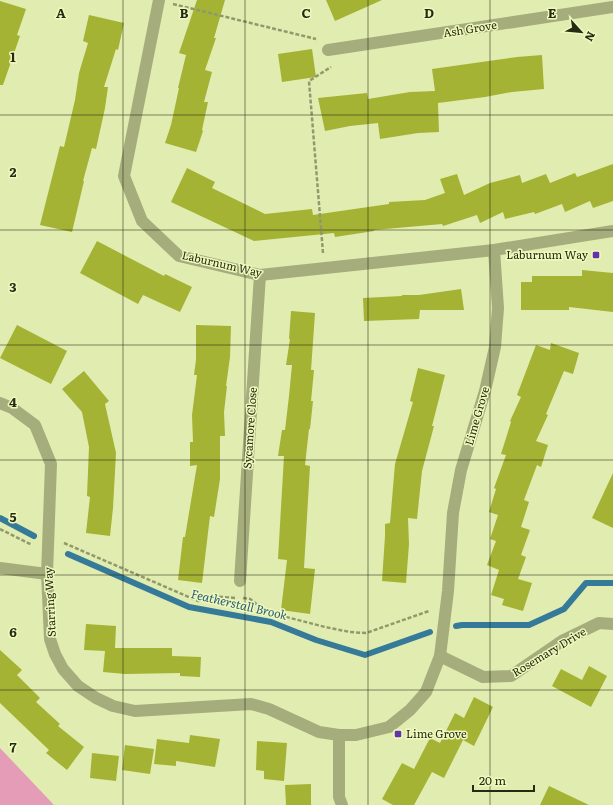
<svg xmlns="http://www.w3.org/2000/svg" width="613" height="805" font-family="Literata,serif">
<rect width="100%" height="100%" fill="#e1ecb0"/>
<polygon fill="#e59db7" points="0,748 54,805 0,805"/>
<g fill="none" stroke-linecap="round" stroke-linejoin="round">
<g stroke="#357a98" stroke-width="6">
<polyline points="0,518 34,536"/>
<polyline points="68,554 189,607 271,622 316,640 365,655 430,632"/>
<polyline points="456,626 462,625 529,625 564,609 586,583 613,583"/>
</g>
</g>
<g fill="#a4b333">
<polygon points="197,0 225,0 214,38 216,38 205,70 212,72 204,102 208,102 202,130 203,131 196,152 165,143 171,125 179,88 178,88 186,55 179,53"/>
<polygon points="326,0 382,0 335,21"/>
<polygon points="0,1 26,9 17,35 20,36 3,85 0,85"/>
<polygon points="89,15 124,23 118,50 116,49 104,87 108,87 105,108 96,149 92,148 83,181 84,181 72,232 40,225 60,146 64,147 75,100 79,73 88,43 83,41"/>
<polygon points="312,49 316,77 282,82 278,54"/>
<polygon points="542,55 544,89 512,92 485,97 438,103 439,132 418,133 380,139 378,123 350,126 325,131 318,98 367,93 368,99 410,92 435,91 432,69 517,57"/>
<polygon points="613,164 613,201 593,208 590,201 565,212 562,204 535,214 534,212 505,219 503,212 480,223 477,215 443,226 442,224 374,230 374,231 335,237 334,233 254,241 171,202 187,168 215,182 212,188 265,214 312,209 313,215 389,204 389,202 425,200 445,193 440,179 457,174 464,195 490,183 520,175 522,183 546,174 550,183 575,173 577,177"/>
<polygon points="97,241 164,276 165,274 192,287 180,312 143,295 138,304 80,273"/>
<polygon points="582,270 613,273 613,312 569,307 569,310 521,310 521,282 532,282 532,276 582,276"/>
<polygon points="461,289 464,310 420,310 419,319 364,321 363,298 402,296 402,295 419,295"/>
<polygon points="291,311 315,313 311,370 314,370 311,401 313,401 310,429 309,429 305,465 310,466 304,568 315,569 310,614 281,610 287,560 278,559 284,456 278,456 282,430 285,430 289,396 292,365 286,365 290,339 289,339"/>
<polygon points="17,325 67,351 51,384 0,358"/>
<polygon points="196,325 231,326 230,357 226,386 227,386 224,412 225,436 220,436 220,479 214,517 210,516 202,583 178,580 183,537 185,537 197,465 190,466 190,442 193,442 192,415 197,375 194,375 196,360"/>
<polygon points="551,343 579,353 573,374 564,371 546,414 548,415 536,441 548,445 541,467 537,465 524,500 529,502 521,527 530,530 521,555 526,557 518,579 532,583 523,611 502,605 504,599 491,595 499,570 487,565 496,541 490,539 498,515 489,512 496,489 494,488 506,455 501,454 511,422 510,421 521,397 517,395 536,345 550,350"/>
<polygon points="418,368 445,375 432,426 434,426 422,471 417,519 408,518 409,544 406,583 382,581 385,536 385,524 390,523 395,464 413,402 410,401"/>
<polygon points="84,371 109,401 105,404 116,453 113,508 110,536 86,533 90,497 87,496 89,447 82,412 62,389"/>
<polygon points="613,473 613,528 592,518"/>
<polygon points="86,624 116,626 115,648 172,648 172,656 201,657 200,677 180,676 180,673 125,674 103,672 105,651 84,650"/>
<polygon points="0,650 22,670 17,675 40,698 36,702 60,724 58,726 84,747 67,770 46,753 49,750 0,703"/>
<polygon points="589,666 607,676 591,707 552,686 561,669 582,680"/>
<polygon points="474,697 493,707 474,746 463,740 444,778 432,772 414,805 393,805 382,799 402,763 414,769 430,738 440,743 455,713 464,718"/>
<polygon points="190,735 220,739 215,767 176,761 176,766 154,764 157,739 189,743"/>
<polygon points="257,741 287,743 284,781 264,779 264,771 256,770"/>
<polygon points="125,745 154,749 150,774 122,770"/>
<polygon points="92,753 119,756 116,781 90,778"/>
<polygon points="311,784 311,805 286,805 285,785"/>
<polygon points="549,786 589,805 540,805"/>
</g>
<g fill="none" stroke-linecap="round" stroke-linejoin="round">
<g stroke="#91996c" stroke-width="2.5" stroke-dasharray="4 2" stroke-linecap="butt">
<polyline points="173,4 316,39"/>
<polyline points="323,253 309,81 331,67"/>
<polyline points="0,529 32,545"/>
<polyline points="64,543 198,601 211,596 236,598"/>
<polyline points="243,598 250,599 267,612 325,627 350,632 366,633 429,611"/>
</g>
<g stroke="#a5ad7d" stroke-width="12">
<polyline points="159,0 124,176 142,221 179,256 260,275 494,250 613,231"/>
<polyline points="328,50 613,7"/>
<polyline points="0,403 12,408 35,425 51,464 47,574 50,639 55,654 63,669 78,686 96,698 113,706 135,711 251,704 269,709 319,732 339,735 356,735 389,727 410,710 426,692 440,656 448,591 453,513 461,470 485,391 495,347 498,308 494,250"/>
<polyline points="0,568 47,574"/>
<polyline points="240,581 260,275"/>
<polyline points="440,656 483,677 511,676 562,641 599,623 613,624"/>
<polyline points="339,735 339,797 342,805"/>
</g>
</g>
<path fill="none" stroke="#262a12" stroke-width="1" stroke-opacity="0.55" d="M123,0V805M245,0V805M368,0V805M490,0V805M0,115H613M0,230H613M0,345H613M0,460H613M0,575H613M0,690H613"/>
<g fill="#6234ac" stroke="#eff9bd" stroke-width="1.5">
<rect x="592" y="251" width="8" height="8" rx="2"/>
<rect x="394" y="730" width="8" height="8" rx="2"/>
</g>
<g text-anchor="middle" stroke-width="3" stroke-linejoin="round" paint-order="stroke">
<g font-size="11" fill="#262a12" stroke="#eff9bd">
<text transform="translate(470 29) rotate(-9)" y="4">Ash Grove</text>
<text transform="translate(222 264) rotate(13)" y="4">Laburnum Way</text>
<text transform="translate(477 416) rotate(-74)" y="4">Lime Grove</text>
<text transform="translate(250 428) rotate(-86)" y="4">Sycamore Close</text>
<text transform="translate(50 602) rotate(-93)" y="4">Starring Way</text>
<text transform="translate(549 652) rotate(-31)" y="4">Rosemary Drive</text>
</g>
<g font-size="11" fill="#262a12" stroke="#eff9bd" text-anchor="end">
<text x="588" y="259">Laburnum Way</text>
<text x="406" y="738" text-anchor="start">Lime Grove</text>
</g>
<g font-size="12" font-style="italic" fill="#295c78" stroke="#eff9bd">
<text transform="translate(239 605) rotate(13)" y="4">Featherstall Brook</text>
</g>
</g>
<g font-size="13" text-anchor="middle" font-weight="bold" fill="#262a12" stroke="#eff9bd" stroke-width="3" stroke-linejoin="round" paint-order="stroke">
<text x="61" y="18">A</text>
<text x="184" y="18">B</text>
<text x="306" y="18">C</text>
<text x="429" y="18">D</text>
<text x="552" y="18">E</text>
<text x="13" y="62">1</text>
<text x="13" y="177">2</text>
<text x="13" y="292">3</text>
<text x="13" y="407">4</text>
<text x="13" y="522">5</text>
<text x="13" y="637">6</text>
<text x="13" y="752">7</text>
</g>
<g transform="translate(581 32) rotate(117)" stroke="#eff9bd" stroke-width="3" paint-order="stroke">
<path d="M0-3L7 15L0 10L-7 15Z" fill="#262a12"/>
<text y="-6" font-size="11" font-weight="bold" text-anchor="middle" fill="#262a12">N</text>
</g>
<path d="M473 785v6h61v-6" fill="none" stroke="#262a12" stroke-width="2"/>
<text x="479" y="785" font-size="12" fill="#262a12" stroke="#eff9bd" stroke-width="3" paint-order="stroke">20 m</text>
</svg>
